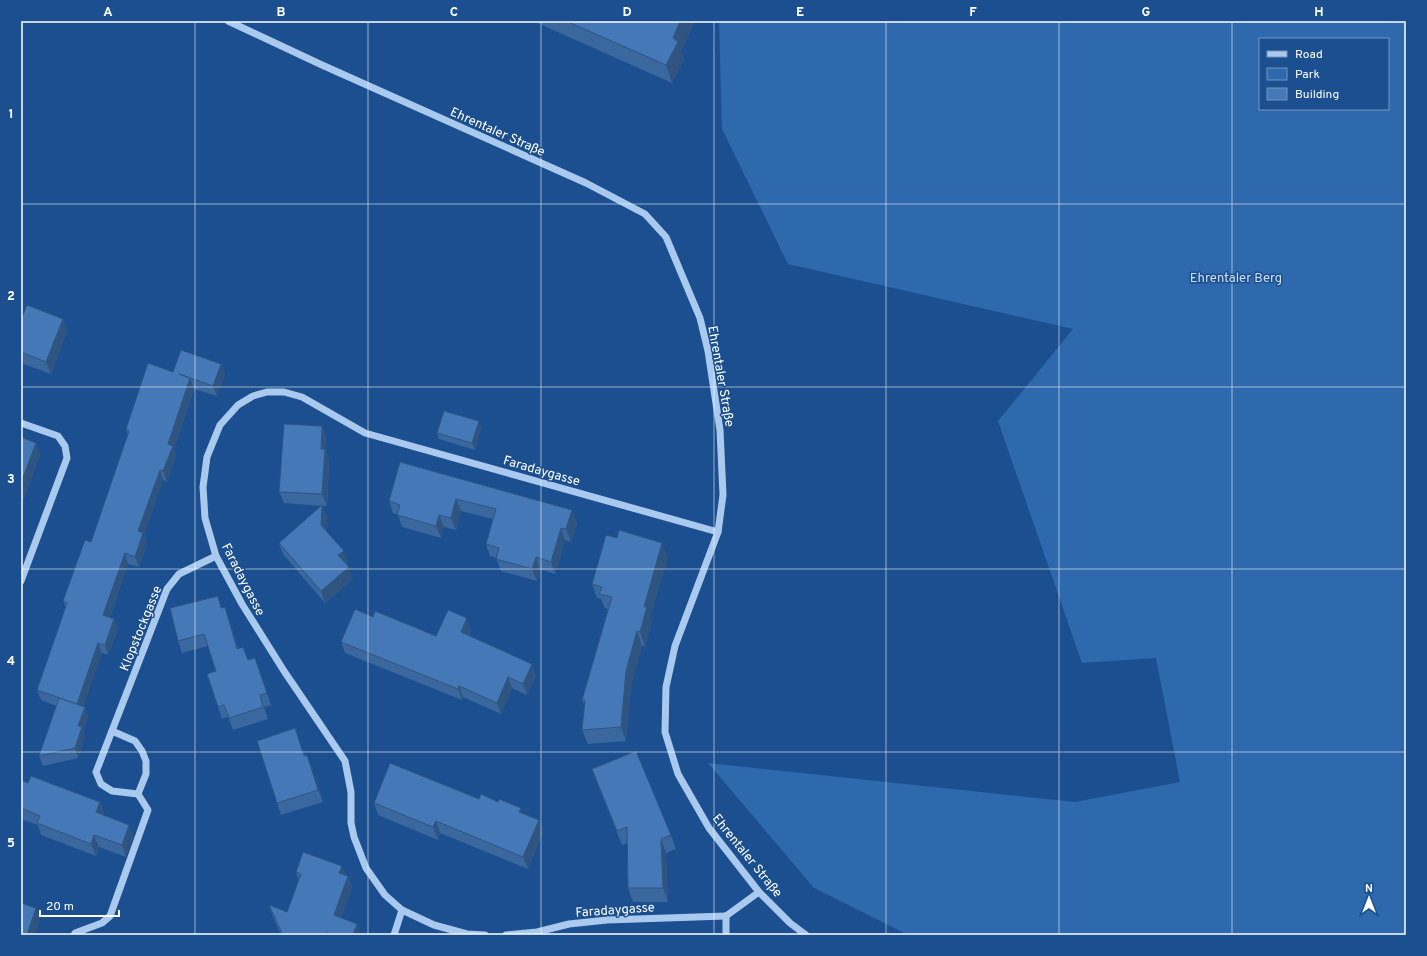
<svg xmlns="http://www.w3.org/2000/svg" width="1427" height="956" font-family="Overpass,sans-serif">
<rect width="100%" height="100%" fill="#1b4f8f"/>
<path fill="#2e69ad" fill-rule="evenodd" d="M719,21H1406V935H908L814,888L708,763L1075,802L1180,782L1156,658L1082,663L998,421L1073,329L788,264L722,129ZM1260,39H1388V109H1260Z"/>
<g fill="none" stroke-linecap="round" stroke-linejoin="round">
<g stroke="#a9c9ee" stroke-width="7">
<polyline points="228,21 322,65 586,183 645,214 666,237 700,318 708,351 720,430 723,495 718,532 675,646 666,687 665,732 678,774 709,828 759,892 790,923 806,935"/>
<polyline points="21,423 58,436 65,446 67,458 21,581"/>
<polyline points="112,731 135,741 142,751 146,761 146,774 138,794"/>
<polyline points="138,794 112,791 101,784 96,772 167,589 179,574 216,556"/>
<polyline points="726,916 759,892"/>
<polyline points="74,935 75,933 102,923 110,916 148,810 138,794"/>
<polyline points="394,935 402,910"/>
<polyline points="485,935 467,934 434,925 402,910 385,895 366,868 354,837 351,823 351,792 345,761 284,671 242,604 216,556 205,518 203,487 207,457 220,425 238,405 253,396 267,392 284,392 302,397 365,433 718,532"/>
<polyline points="506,935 537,932 569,924 607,920 726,916"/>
<polyline points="726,935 726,916"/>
</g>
</g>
<g fill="#3a679d">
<polygon points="272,21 281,21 280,23"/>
<polygon points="533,21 695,21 681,51 684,59 672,83"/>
<polygon points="63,319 67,331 51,374 21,363 21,320"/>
<polygon points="221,364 225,374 217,396 194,389 174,449 176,456 167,482 163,480 144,535 147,543 139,567 128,564 110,617 114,619 118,629 108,655 102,653 83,706 85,707 88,717 83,731 85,737 78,758 43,766 39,756 57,706 41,700 37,690 66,608 63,601 91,542 128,435 126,429 173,372"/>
<polygon points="322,426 326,438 326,450 329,461 327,506 322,506 327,517 326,530 348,562 346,564 353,579 325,603 283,554 279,543 322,506 284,503 279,492"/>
<polygon points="481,427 475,450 439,439 437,433"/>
<polygon points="21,437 36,443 40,455 24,498 21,496 21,497"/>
<polygon points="400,462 577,522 571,542 565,540 555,574 540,569 537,581 501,571 496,558 490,556 486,544 493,519 461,511 456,530 444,527 441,538 402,527 398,515 393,513 389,501"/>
<polygon points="668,557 650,617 652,622 645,646 642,646 631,685 626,741 588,744 582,730 585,706 582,700 608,609 605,608 601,599 597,598 592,584"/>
<polygon points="222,608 229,619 238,648 248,660 255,658 271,705 264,707 268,719 233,730 228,717 222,719 218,707 216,671 208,646 182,653 178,641"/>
<polygon points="373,617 436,636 471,630 469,636 536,675 527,695 512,688 501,714 463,697 462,700 345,653 341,642"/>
<polygon points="295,728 305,756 312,767 323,802 281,815 277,803"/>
<polygon points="592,769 671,835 676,849 666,853 668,902 633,902 628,888 627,843 622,845 597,783"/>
<polygon points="21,780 28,783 100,802 104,814 104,815 129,825 133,837 126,857 99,847 96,856 41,835 38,825 21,819"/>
<polygon points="479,799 522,813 539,820 543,832 528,869 440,833 438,840 378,815 374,803"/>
<polygon points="342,866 345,875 348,876 352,888 341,918 357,924 361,935 281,935 273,917 269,905 287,912 299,881 296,872"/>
</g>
<g fill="#305480">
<polygon points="680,21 695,21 681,51 684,59 672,83 666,65 673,38"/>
<polygon points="63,319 67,331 51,374 46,362"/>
<polygon points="221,364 225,374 217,396 213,386"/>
<polygon points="190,378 194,389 174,449 176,456 167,482 163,471 168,444"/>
<polygon points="479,421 481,427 475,450 472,443"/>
<polygon points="322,426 326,438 326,450 329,461 327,506 322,494 321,449"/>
<polygon points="36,443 40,455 24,498 21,488 21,483"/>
<polygon points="160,470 163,480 144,535 147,543 139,567 135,557 138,531"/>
<polygon points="456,499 461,511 456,530 451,518"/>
<polygon points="322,505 327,517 326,536 321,525"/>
<polygon points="572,510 577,522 571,542 566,529"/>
<polygon points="439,515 444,527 441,538 436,526"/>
<polygon points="561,528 565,540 555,574 551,562"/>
<polygon points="662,543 668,557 650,617 652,622 645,646 640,632 644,607"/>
<polygon points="344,551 348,562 343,567 338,555"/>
<polygon points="125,553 128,564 107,625 103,615"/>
<polygon points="536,557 540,569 537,581 532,569"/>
<polygon points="349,567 353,579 325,603 321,591"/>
<polygon points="225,607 229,619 241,661 237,649"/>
<polygon points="467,618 471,630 465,644 461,632"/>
<polygon points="114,619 118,629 108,655 105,645"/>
<polygon points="637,631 642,646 631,685 626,741 621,727 626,671"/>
<polygon points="98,643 102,653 81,714 77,704"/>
<polygon points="532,664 536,675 527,695 523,684"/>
<polygon points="508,677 512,688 501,714 497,703"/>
<polygon points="459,686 463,697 462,700 458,689"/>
<polygon points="85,707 88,717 83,731 85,737 78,758 75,748 78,726"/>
<polygon points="307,755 312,767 323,802 318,790"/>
<polygon points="100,802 104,814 100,824 96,812"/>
<polygon points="521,808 525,820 519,812"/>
<polygon points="539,820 543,832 528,869 523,857"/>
<polygon points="436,821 440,833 438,840 433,827"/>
<polygon points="129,825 133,837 126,857 122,845"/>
<polygon points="94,835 99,847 96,856 91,844"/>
<polygon points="661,839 666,853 668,902 663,888"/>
<polygon points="342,866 346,877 339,873"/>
<polygon points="348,876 352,888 338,926 334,915"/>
<polygon points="36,908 40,921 35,935 27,935"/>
<polygon points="357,924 361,935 353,935"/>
</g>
<g fill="#4478b7" stroke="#305480">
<polygon points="566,21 680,21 673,38 678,42 666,65"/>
<polygon points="27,305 63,319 46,362 21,352 21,320"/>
<polygon points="181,350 221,364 213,386 179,374 190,378 168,444 173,446 163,471 160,470 138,531 143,533 135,557 125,553 103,615 114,619 105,645 98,643 77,704 37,690 67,603 63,601 85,540 91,542 129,431 126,429 148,363 173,372"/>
<polygon points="444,411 479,421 472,443 437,433"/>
<polygon points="284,424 322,426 321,449 325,449 322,494 279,492"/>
<polygon points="21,437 36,443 21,483"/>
<polygon points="400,462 572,510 566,529 561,528 551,562 536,557 532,569 496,559 499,548 486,544 496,509 456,499 451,518 439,515 436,526 397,515 400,505 389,501"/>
<polygon points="322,505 321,525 344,551 338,555 349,567 321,591 279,543"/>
<polygon points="619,530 662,543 644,607 647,607 640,632 637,631 626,671 621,727 582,730 585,700 582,700 612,597 599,594 602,587 592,584 606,535 617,538"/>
<polygon points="218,596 221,608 225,607 237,649 243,647 248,660 255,658 267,693 260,695 263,707 229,718 224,705 218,707 207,674 216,671 204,634 178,641 170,608"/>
<polygon points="355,609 373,617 375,611 436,636 448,610 467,618 461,632 532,664 523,684 508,677 497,703 459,686 458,689 341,642"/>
<polygon points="59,698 85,707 78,726 82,727 75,748 39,756"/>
<polygon points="295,728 304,756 307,755 318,790 277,803 257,741"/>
<polygon points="636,751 671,835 661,839 663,888 628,888 627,827 617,831 592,769"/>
<polygon points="390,763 479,799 481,794 498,802 499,799 521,808 519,812 539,820 523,857 436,821 433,827 374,803"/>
<polygon points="31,776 100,802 96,812 129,825 122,845 94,835 91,844 37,823 40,816 21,808 21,780 28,783"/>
<polygon points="303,852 342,866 339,873 348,876 334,915 357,924 353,935 330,935 326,933 326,935 281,935 282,933 269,905 287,912 301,874 296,872"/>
<polygon points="21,903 36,908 27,935 21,935"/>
</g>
<path fill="none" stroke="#fff" stroke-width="1" stroke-opacity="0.55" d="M195,21V935M368,21V935M541,21V935M714,21V935M886,21V935M1059,21V935M1232,21V935M21,204H1406M21,387H1406M21,569H1406M21,752H1406"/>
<g text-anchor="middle" stroke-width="3" stroke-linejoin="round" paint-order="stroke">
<g font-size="13" fill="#fff" stroke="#1b4f8f">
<text transform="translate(498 131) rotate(24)" y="5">Ehrentaler Straße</text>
<text transform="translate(722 376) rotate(80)" y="5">Ehrentaler Straße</text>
<text transform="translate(542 470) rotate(16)" y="5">Faradaygasse</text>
<text transform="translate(244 579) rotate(63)" y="5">Faradaygasse</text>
<text transform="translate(140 628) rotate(-68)" y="5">Klopstockgasse</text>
<text transform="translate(748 855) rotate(51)" y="5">Ehrentaler Straße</text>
<text transform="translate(615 909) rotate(-4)" y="5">Faradaygasse</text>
</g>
<g font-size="13" fill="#cfe3fa" stroke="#1b4f8f">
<text x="1236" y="282">Ehrentaler Berg</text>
</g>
</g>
<rect width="1427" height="956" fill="none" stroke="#1b4f8f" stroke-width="44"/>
<rect x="1259" y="38" width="130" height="72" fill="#1b4f8f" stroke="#7695bc"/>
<rect x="1267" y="51" width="20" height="6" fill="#a9c9ee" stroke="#7695bc"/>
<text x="1295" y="58" font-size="12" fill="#ffffff">Road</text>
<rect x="1267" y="68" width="20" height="12" fill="#2e69ad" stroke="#7695bc"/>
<text x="1295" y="78" font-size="12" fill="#ffffff">Park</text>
<rect x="1267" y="88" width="20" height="12" fill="#4478b7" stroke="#7695bc"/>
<text x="1295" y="98" font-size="12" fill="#ffffff">Building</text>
<g transform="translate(1369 898)" stroke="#1b4f8f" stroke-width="3" paint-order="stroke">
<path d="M0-3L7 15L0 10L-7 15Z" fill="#ffffff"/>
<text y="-6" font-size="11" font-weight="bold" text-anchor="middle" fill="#ffffff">N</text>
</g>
<path d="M40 910v6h79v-6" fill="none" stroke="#ffffff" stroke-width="2"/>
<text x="46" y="910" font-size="12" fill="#ffffff" stroke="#1b4f8f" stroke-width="3" paint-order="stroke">20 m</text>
<rect x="22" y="22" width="1383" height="912" fill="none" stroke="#fff" stroke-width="1.5"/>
<g font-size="13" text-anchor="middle" font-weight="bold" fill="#fff">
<text x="108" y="16">A</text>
<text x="281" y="16">B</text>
<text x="454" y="16">C</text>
<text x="627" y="16">D</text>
<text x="800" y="16">E</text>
<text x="973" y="16">F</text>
<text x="1146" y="16">G</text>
<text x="1319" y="16">H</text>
<text x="11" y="118">1</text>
<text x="11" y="300">2</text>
<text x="11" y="483">3</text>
<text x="11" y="665">4</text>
<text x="11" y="847">5</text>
</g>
</svg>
